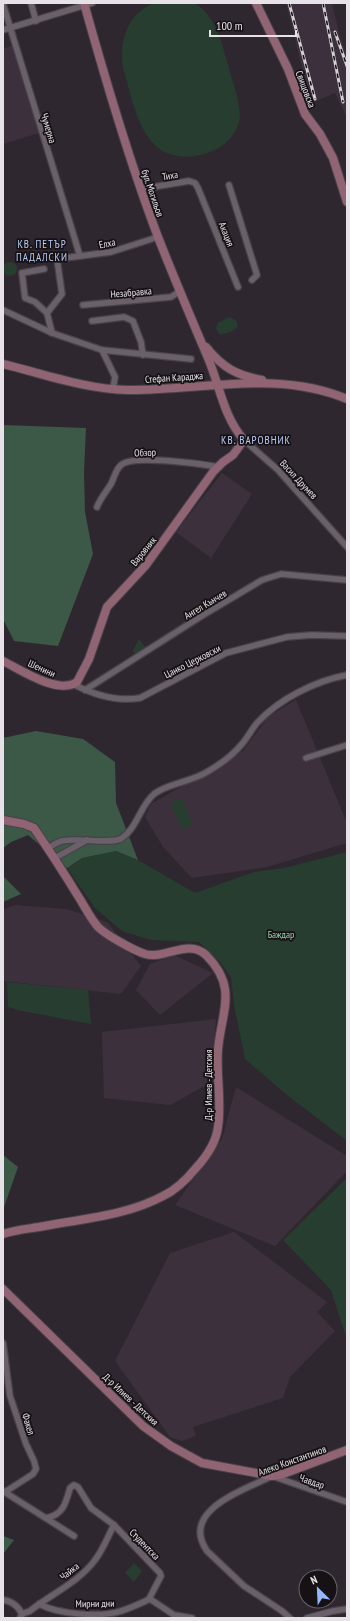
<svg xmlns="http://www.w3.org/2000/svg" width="350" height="1621" font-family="'PT Sans Narrow',sans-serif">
<rect width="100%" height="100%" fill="#2f272f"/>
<g fill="#3c303c">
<polygon points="286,3 332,3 340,37 347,56 347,115 346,115 335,93 311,103"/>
<polygon points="13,45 39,133 3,144 3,49"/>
<polygon points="222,473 252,494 211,558 176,532"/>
<polygon points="296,700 347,823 347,843 267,867 192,878 163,847 145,817 151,804 243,751 269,716"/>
<polygon points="14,905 66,909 107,922 141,966 121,994 3,981 3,910"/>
<polygon points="174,955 213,973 160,1015 136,990 150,964"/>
<polygon points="216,1019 210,1083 170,1105 104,1098 102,1032"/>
<polygon points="236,1087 347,1156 347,1171 275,1246 175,1205 222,1139"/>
<polygon points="234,1232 327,1302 317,1312 335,1331 290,1377 283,1398 193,1427 196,1436 182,1441 170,1437 115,1361 170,1253"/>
</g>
<g fill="#263d2f">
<path d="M154,3C162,3 187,1 193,3C205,7 214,23 218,33C222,43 225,55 228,65C232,81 239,98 240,115C240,120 238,126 236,130C229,144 214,152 200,155C142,167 135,108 123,67C119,41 127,14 154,3Z"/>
<circle cx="10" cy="269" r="7"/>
<path d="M229,317L236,320L238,326C233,332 227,334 219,334L216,328L218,323Z"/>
<polygon points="139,639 145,647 135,654 133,650"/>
<polygon points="182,798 193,824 182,829 170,803"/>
<polygon points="116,851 138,860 195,893 254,872 284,868 347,852 347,1141 287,1095 245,1059 234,1005 231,977 220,962 199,942 151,940 122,931 95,908 67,868 82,858"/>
<polygon points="7,982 88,990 91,1024 17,1010 8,1007"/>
<polygon points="347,1178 347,1340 331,1290 283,1240"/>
<polygon points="134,1563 142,1571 134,1582 125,1573"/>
</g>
<g fill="#3b5946">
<polygon points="3,425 86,428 84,472 85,512 93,554 58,646 14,641 3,619"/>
<polygon points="36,731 83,739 115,762 116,803 138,860 116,851 82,858 67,868 28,835 11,842 3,848 3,738"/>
<polygon points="3,876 21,894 3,902"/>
<polygon points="3,1155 18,1167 3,1210"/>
<polygon points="3,1536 14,1540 3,1554"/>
</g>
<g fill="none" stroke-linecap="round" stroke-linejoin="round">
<defs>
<g id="street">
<polyline points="31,3 36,21"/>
<polyline points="3,4 80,256"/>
<polyline points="3,30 92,3"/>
<polyline points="229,185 257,275 252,280"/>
<polyline points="141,189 189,181 195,183 198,188 238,287"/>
<polyline points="44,269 22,273 25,298 35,302 47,313"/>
<polyline points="83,305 171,297 180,291"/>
<polyline points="3,310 52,333 102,350 115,377 113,389"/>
<polyline points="92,321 124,317 133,321 141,342 143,355"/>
<polyline points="52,333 47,313 62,294 57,259 111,252 158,237"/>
<polyline points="102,350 191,359"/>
<polyline points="244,440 278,470 347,547"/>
<path d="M97,507C100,499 106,492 111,484C114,478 116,469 121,465C133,454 202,464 219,467"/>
<path d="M73,684C94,695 116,702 140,698L226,653L287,637L311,635L347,636"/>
<polyline points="85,690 200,617 262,580 281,574 347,580"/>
<polyline points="306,758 347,745"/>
<path d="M48,848C52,846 57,842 62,841C76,837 113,845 122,838C137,828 140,806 154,794C168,783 191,782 207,772C219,765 232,756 241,745C247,739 251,730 257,723C279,699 315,681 347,675"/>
<polyline points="55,858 87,840"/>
<polyline points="3,1343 10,1396 26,1444 34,1461 36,1469 33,1474 5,1492"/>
<polyline points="3,1491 74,1536"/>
<path d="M46,1518C63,1515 66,1503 70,1488L74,1485L78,1487L91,1508L114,1525L160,1573L161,1576L150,1597V1599L174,1615L192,1618"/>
<path d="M3,1600C12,1601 18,1606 22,1614"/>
<path d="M39,1604C58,1614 100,1618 121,1611C131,1608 141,1603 150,1599"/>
<path d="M20,1618L22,1614L30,1611C51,1594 79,1582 95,1560C103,1550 108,1536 114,1525"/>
<path d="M290,1618L282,1611L244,1586L207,1551C179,1510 245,1490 272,1476L347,1502"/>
<polyline points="307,1618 333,1611 347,1609"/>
</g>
<g id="secondary">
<polyline points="256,3 288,69 305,114 320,134 333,158 347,202"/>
<path d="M206,347C223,368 236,375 262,380"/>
<path d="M3,364C44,374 85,389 128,390C201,391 276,369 347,399"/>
<path d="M3,661C21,670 58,695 77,682L89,659L107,607L146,565L213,472L223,462L233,455L244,440C223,416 220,386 208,358C191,318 174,278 158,237C129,161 106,82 84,3"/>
<path d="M3,820L24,824L34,828C49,850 64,873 78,896C84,905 90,918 98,927C106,935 133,950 145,954C165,960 188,938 206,955C239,988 221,1012 218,1050C216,1076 222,1101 218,1127C216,1143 207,1156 196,1168C187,1179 176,1190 163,1196C126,1216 80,1219 39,1227C27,1229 15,1230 3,1234"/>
<polyline points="3,1289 143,1426 171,1446 202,1463 272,1476 283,1474 347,1450"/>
</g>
</defs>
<use href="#street" stroke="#494249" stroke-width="8"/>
<use href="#secondary" stroke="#494249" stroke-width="10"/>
<use href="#street" stroke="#696069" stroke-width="5.5"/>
<use href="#secondary" stroke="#916474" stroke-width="8"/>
<defs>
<g id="rail">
<polyline points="289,3 315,99"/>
<polyline points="323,3 343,102"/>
<polyline points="335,32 347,66"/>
</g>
</defs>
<use href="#rail" stroke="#d4cfd4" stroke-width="3"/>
<use href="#rail" stroke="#151115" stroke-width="1.5" stroke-dasharray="4.5" stroke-linecap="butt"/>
</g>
<g text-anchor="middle" stroke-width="3.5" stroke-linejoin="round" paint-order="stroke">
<g font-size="10" fill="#e7e2e7" stroke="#151115">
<text transform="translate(306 89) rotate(69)" y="4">Свищовска</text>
<text transform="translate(49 128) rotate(73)" y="4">Чумерна</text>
<text transform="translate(170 175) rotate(-9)" y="4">Тиха</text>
<text transform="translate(153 193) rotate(71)" y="4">бул. Могильов</text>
<text transform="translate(227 234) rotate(68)" y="4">Акация</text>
<text transform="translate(107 243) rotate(-12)" y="4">Елха</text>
<text transform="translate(131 292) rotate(-5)" y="4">Незабравка</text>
<text transform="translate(174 377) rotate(-4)" y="4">Стефан Караджа</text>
<text transform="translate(145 452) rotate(-2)" y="4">Обзор</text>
<text transform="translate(299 479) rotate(47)" y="4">Васил Друмев</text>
<text transform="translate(143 551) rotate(-51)" y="4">Варовник</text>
<text transform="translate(205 604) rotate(-31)" y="4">Ангел Кънчев</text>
<text transform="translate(192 661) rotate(-27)" y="4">Цанко Церковски</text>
<text transform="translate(42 668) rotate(24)" y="4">Шенини</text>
<text transform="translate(208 1085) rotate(-90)" y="4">Д-р Илиев - Детския</text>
<text transform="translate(131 1399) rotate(43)" y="4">Д-р Илиев - Детския</text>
<text transform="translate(29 1424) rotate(73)" y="4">Факел</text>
<text transform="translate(292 1460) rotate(-20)" y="4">Алеко Константинов</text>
<text transform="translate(312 1481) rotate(19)" y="4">Чавдар</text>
<text transform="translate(145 1544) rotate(46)" y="4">Студентска</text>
<text transform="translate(69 1571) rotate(-38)" y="4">Чайка</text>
<text transform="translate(95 1603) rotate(-1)" y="4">Мирни дни</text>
</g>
<g font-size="10" fill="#9dd6b1" stroke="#151115">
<text x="281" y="938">Баждар</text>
</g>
<g font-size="11" letter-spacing="1" fill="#b8cbf3" stroke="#151115">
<text x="42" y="248">КВ. ПЕТЪР<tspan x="42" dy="13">ПАДАЛСКИ</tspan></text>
<text x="256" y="444">КВ. ВАРОВНИК</text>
</g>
</g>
<rect width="350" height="1621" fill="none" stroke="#e7e2e7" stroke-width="8"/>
<g transform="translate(318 1589) rotate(336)"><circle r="19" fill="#151115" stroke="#696569"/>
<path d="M0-3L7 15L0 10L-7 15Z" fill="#96b6fd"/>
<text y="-6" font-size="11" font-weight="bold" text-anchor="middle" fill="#e7e2e7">N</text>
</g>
<path d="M210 30v6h86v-6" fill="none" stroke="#e7e2e7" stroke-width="2"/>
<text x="216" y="30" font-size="12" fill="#e7e2e7" stroke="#151115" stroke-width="3" paint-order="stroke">100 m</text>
</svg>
